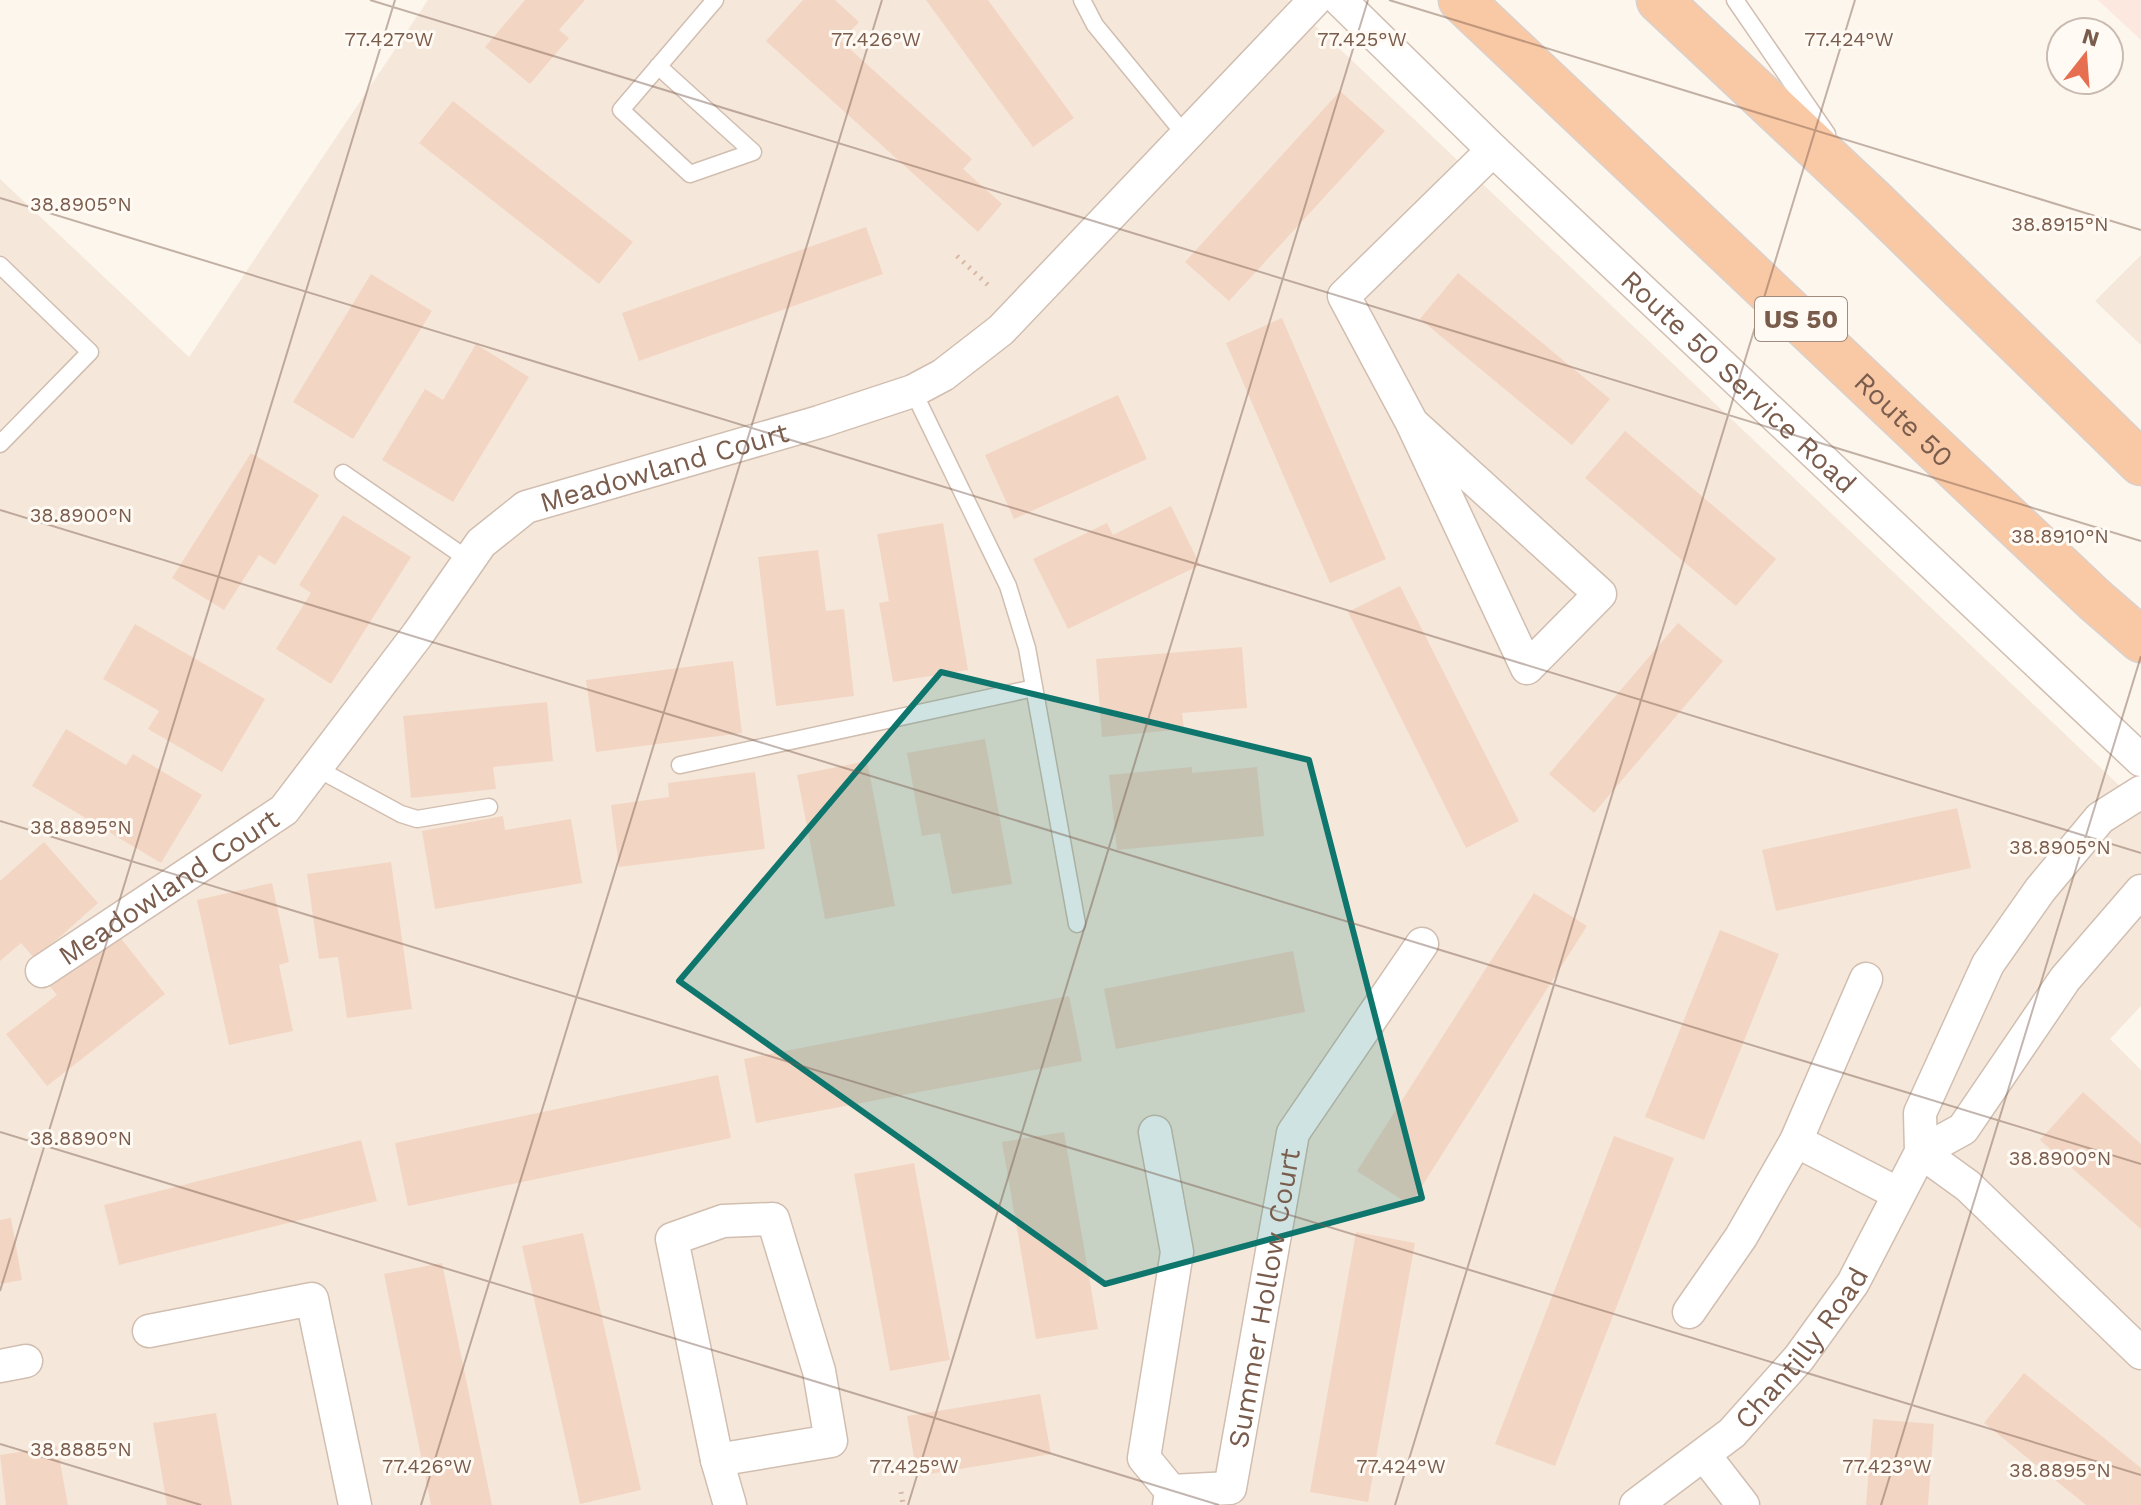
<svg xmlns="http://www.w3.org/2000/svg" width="2141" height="1505" font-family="'Work Sans',sans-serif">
<rect width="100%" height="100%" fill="#fdf6ec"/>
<g fill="#f5e8da">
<polygon points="428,0 1288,0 2141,806 2141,1006 2110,1039 2141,1070 2141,1505 0,1505 0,179 189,357"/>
<polygon points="2141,255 2141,345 2095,301"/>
</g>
<polygon fill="#fde8e0" points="2098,0 2141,0 2141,40"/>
<g fill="#f3d5c3">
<polygon points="525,0 585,0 559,30 569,38 530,84 485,47"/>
<polygon points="803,0 835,0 859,22 841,41 972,159 963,169 1002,204 978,232 766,41"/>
<polygon points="926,0 988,0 1074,118 1033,147"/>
<polygon points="1340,91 1385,131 1229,301 1185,262"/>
<polygon points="453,101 633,242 599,284 419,143"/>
<polygon points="866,227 883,274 639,361 622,313"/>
<polygon points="1458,273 1610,399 1572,445 1420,319"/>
<polygon points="371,274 432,311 353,439 293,402"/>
<polygon points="1282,318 1386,559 1330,583 1226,343"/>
<polygon points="476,344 529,377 453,502 382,460 425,389 443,400"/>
<polygon points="1118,395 1147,459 1014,519 985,455"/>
<polygon points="1625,431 1776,559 1736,606 1585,478"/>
<polygon points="251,453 319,495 275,565 259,555 224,610 172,578"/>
<polygon points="1171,506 1200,565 1068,629 1033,559 1107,523 1113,535"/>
<polygon points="343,515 411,557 331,684 276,649 311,593 299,585"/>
<polygon points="943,523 968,670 893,682 879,603 889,601 877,534"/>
<polygon points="818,550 826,611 844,609 854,696 776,706 758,557"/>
<polygon points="1400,586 1519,821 1466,848 1348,612"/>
<polygon points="1678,623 1723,661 1594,813 1549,774"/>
<polygon points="135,624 265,699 222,772 148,729 159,711 103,679"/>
<polygon points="1242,647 1247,708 1182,713 1184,729 1102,737 1096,659"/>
<polygon points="733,661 742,733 596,752 586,680"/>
<polygon points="547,702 553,761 493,767 496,789 411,798 403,716"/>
<polygon points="66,729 126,765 133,754 202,795 161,863 32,786"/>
<polygon points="985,739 1012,884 952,894 940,833 922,836 907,753"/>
<polygon points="867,761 895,906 825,919 797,775"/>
<polygon points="1192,767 1192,773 1257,767 1264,836 1117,850 1109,775"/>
<polygon points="755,772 765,849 619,867 611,805 669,797 668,783"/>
<polygon points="1957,808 1971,868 1776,911 1762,850"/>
<polygon points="503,816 505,830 571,819 582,883 435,909 422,831"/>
<polygon points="44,842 98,903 35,959 21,943 0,961 0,881"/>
<polygon points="391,862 412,1009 347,1018 338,957 319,959 307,874"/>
<polygon points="272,883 289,962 279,965 293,1031 229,1045 197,900"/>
<polygon points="1534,893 1587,926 1410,1205 1357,1171"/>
<polygon points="1720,930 1779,954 1704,1140 1645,1117"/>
<polygon points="115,931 165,994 47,1086 6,1034 57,995 48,984"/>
<polygon points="1293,951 1305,1012 1116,1049 1104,989"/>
<polygon points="1069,996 1082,1061 756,1123 744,1059"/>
<polygon points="718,1075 731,1138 408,1206 395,1143"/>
<polygon points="2083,1092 2141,1144 2141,1229 2040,1140"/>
<polygon points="1064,1132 1098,1329 1036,1339 1002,1142"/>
<polygon points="1614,1136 1674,1158 1555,1466 1495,1444"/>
<polygon points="361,1140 377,1201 119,1265 104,1205"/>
<polygon points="914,1163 950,1360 890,1371 854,1174"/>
<polygon points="11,1218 22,1280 0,1284 0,1220"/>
<polygon points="1356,1232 1415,1243 1368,1502 1310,1492"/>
<polygon points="583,1233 641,1490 580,1504 522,1246"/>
<polygon points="442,1263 492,1505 431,1505 384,1274"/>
<polygon points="2024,1373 2141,1468 2141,1505 2086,1505 1984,1423"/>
<polygon points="1040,1394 1051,1454 917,1476 907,1416"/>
<polygon points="216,1413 232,1505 167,1505 153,1423"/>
<polygon points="1873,1419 1934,1424 1928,1505 1866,1505"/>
<polygon points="57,1446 68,1505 6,1505 0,1455"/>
</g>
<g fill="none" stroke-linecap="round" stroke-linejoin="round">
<defs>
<g id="service">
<polyline points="1082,0 1095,25 1186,136"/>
<polyline points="1735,0 1827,134"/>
<polyline points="658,66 753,152 690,174 621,110 715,0"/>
<polyline points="0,265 90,352 0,444"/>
<polyline points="913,391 1008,586 1027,648 1077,924"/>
<polyline points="343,473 469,560"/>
<polyline points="680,765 1034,688"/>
<polyline points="316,768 401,814 417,819 489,807"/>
</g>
<g id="minor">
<path id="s1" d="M1340,0L1493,150L2141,760"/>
<polyline points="1412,423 1600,594 1527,668 1412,423 1344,296 1493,150"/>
<polyline points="2141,891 2065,979 1963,1129 1921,1152 1968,1186 2141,1353"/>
<path id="s2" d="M42,971L284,810L418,634L481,543L526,507L819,422L913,391L943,375L1001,330L1315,0"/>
<polyline points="1155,1132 1177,1252 1144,1458 1171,1491 1169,1505"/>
<polyline points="1796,1141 1897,1193"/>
<polygon points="773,1219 819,1371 831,1441 717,1460 672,1239 723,1221"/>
<polyline points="1689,1312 1741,1237 1796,1141 1866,979"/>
<polyline points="149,1331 312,1299 355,1505"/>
<polyline points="0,1366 26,1361"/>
<polyline points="1705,1456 1743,1505"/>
<polyline points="717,1460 730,1505"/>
<path id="s3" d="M1171,1491L1230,1488L1293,1133L1422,944"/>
<path id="s4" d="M1636,1505L1732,1433L1799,1358L1853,1283L1921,1152L1920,1113L1988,964L2040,890L2100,818L2141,792"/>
</g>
<g id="trunk">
<path id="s5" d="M1461,0L2095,600L2141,640"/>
<polyline points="1659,0 1873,201 2141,463"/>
</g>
</defs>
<use href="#service" stroke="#d1beb0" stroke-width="19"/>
<use href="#minor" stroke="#d1beb0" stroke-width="35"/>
<use href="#trunk" stroke="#dad1cd" stroke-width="47"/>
<g stroke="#d9b8a5" stroke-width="5" stroke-dasharray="2 6" stroke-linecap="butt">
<polyline points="957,256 989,286"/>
<polyline points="901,1492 903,1505"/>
</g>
<use href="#service" stroke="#fff" stroke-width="16"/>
<use href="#minor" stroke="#fff" stroke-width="32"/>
<use href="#trunk" stroke="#f9c8a4" stroke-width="44"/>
</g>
<path fill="#0f766e" fill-opacity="0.2" stroke="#0f766e" stroke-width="6" stroke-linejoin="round" d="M941,672L1309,760L1422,1198L1105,1284L679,981Z"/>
<path fill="none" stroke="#7a5c4d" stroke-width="2" stroke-opacity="0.45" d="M370,0L2141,541M1389,0L2141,230M0,198L2141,853M0,510L2141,1164M0,821L2141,1475M0,1132L1219,1505M0,1291L395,0M0,1444L201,1505M421,1505L882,0M908,1505L1368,0M1395,1505L1855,0M1881,1505L2141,656"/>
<g text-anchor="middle" stroke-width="6" stroke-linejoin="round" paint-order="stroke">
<rect fill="#fffaf3" stroke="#a28b7f" stroke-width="2" x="1755" y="297" width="92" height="44" rx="6"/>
<g font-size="26" font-weight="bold" fill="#7a5c4d">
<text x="1801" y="328">US 50</text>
</g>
<g font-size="28" fill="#7a5c4d" stroke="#fffaf3">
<text dy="10" stroke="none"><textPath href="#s1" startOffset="552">Route 50 Service Road</textPath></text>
<text dy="10" stroke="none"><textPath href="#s5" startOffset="610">Route 50</textPath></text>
<text dy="10" stroke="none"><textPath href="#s2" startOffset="824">Meadowland Court</textPath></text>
<text dy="10" stroke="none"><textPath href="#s2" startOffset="152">Meadowland Court</textPath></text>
<text dy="10" stroke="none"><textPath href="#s3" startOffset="252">Summer Hollow Court</textPath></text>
<text dy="10" stroke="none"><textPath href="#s4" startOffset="230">Chantilly Road</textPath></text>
</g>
</g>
<g font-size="20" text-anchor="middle" fill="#7a5c4d" stroke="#fffaf3" stroke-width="6" stroke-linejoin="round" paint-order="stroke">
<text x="389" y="46">77.427°W</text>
<text x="876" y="46">77.426°W</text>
<text x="1362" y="46">77.425°W</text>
<text x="1849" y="46">77.424°W</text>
<text x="81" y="211">38.8905°N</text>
<text x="2060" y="231">38.8915°N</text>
<text x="81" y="522">38.8900°N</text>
<text x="2060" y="543">38.8910°N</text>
<text x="81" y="834">38.8895°N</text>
<text x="2060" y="854">38.8905°N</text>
<text x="81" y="1145">38.8890°N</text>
<text x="2060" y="1165">38.8900°N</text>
<text x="81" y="1456">38.8885°N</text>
<text x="427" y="1473">77.426°W</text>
<text x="914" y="1473">77.425°W</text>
<text x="1401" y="1473">77.424°W</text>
<text x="1887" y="1473">77.423°W</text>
<text x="2060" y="1477">38.8895°N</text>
</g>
<g transform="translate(2085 56) rotate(17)"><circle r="38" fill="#fffaf3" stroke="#cabbb1" stroke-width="2"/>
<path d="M0-6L14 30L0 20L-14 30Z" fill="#e76f51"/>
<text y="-12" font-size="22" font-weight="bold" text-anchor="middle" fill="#7a5c4d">N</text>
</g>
</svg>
